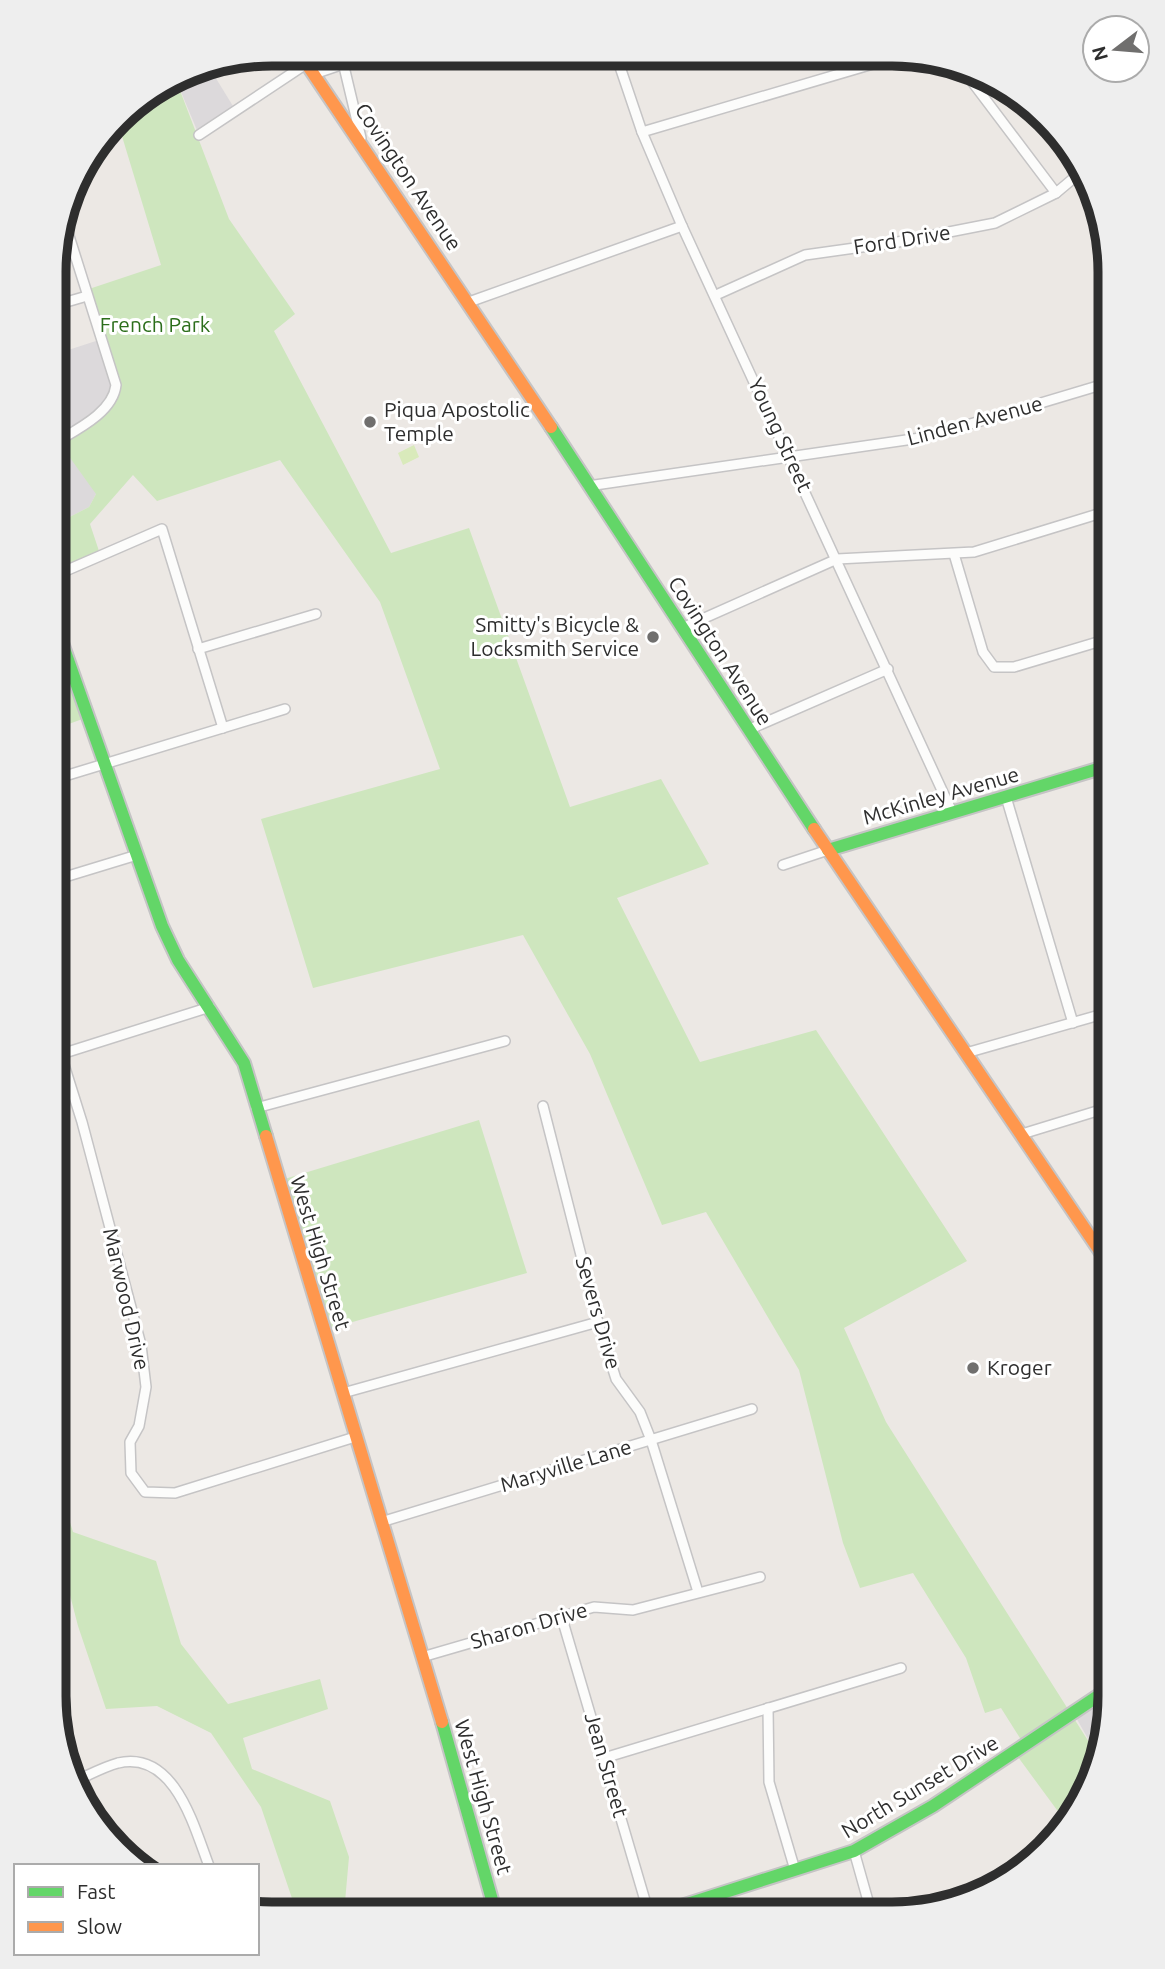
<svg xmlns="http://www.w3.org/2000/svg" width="1165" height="1969" font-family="Ubuntu,sans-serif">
<rect width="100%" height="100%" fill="#ece8e4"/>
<g fill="#dcd9db">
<polygon points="209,67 236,111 199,135 176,80 190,71"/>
<polygon points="102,339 113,376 96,494 89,507 56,524 56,354"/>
<polygon points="1110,1688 1110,1711 1099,1758 1074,1714"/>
</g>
<g fill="#cee6be">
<polygon points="176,80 229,219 295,314 274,331 391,553 469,528 570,807 661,779 709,864 617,898 700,1062 816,1030 967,1261 844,1328 886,1422 1099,1758 1094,1779 1068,1825 1015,1753 1025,1746 1001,1708 985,1713 966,1658 913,1573 860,1588 843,1543 799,1370 706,1212 662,1225 590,1054 523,935 313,988 261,819 440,769 380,602 280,460 157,501 133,475 90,524 100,554 56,575 56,524 89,507 96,494 58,441 103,410 115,394 86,290 161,265 118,123 128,109"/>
<polygon points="56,626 88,717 55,729"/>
<polygon points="479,1120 527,1273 324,1330 278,1181"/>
<polygon points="55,1474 73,1532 156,1561 181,1644 228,1704 320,1679 328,1709 243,1738 252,1769 330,1801 349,1857 344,1913 297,1913 261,1807 211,1733 157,1706 106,1709 78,1626 54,1533"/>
</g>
<polygon fill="#d9eabb" points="414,445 419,457 403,465 398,453"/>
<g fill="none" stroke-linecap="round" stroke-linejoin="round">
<defs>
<g id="street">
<polyline points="341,54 361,138"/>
<polyline points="616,55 642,132 682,226 952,812"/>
<polyline points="314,74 370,55"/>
<polyline points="967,75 1056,193"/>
<polyline points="642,132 900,56"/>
<polyline points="199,135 306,64"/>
<polyline points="716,295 805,255 898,242 995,223 1056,193 1081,172"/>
<polyline points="469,302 682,226"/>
<polyline points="56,305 87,296"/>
<path d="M56,442C78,429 113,412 116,385L64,220"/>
<polyline points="588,486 927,437 1111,382"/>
<polyline points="954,554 983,652 994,667 1014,667 1111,638"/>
<polyline points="56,575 162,529 223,728"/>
<polyline points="682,628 837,559 974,552 1111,510"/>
<polyline points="198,649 316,614"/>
<polyline points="748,730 888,669"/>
<polyline points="55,779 285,709"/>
<polyline points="1006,797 1073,1023"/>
<polyline points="783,865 828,850"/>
<polyline points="55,880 137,855"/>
<polyline points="966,1053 1110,1012"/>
<polyline points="61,1055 82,1122 141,1345 146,1387 139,1426 130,1442 131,1473 145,1492 175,1493 355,1437"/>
<polyline points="55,1056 210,1007"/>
<polyline points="543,1106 598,1322 616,1379 640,1412 651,1440 698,1592"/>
<polyline points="256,1108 505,1041"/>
<polyline points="1022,1134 1110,1107"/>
<polyline points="343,1393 598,1322"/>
<polyline points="381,1522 752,1409"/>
<polyline points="561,1615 649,1914"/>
<polyline points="422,1657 594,1607 633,1610 760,1577"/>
<polyline points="768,1708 769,1782 795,1870"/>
<polyline points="604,1758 901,1668"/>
<path d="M73,1782C87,1776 103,1767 118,1763C175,1750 194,1827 209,1866"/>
<polyline points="854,1851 872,1915"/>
</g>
<g id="fast">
<polyline points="551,427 814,829"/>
<polyline points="56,626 162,926 178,960 244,1063 266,1136"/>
<polyline points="828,850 1111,765"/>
<polyline points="442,1722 496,1914"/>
<polyline points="656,1914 854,1851 933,1806 1110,1688"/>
</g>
<g id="slow">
<polyline points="300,54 551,427"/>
<polyline points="814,829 1110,1266"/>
<polyline points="266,1136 442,1722"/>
</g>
</defs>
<use href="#street" stroke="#c5c4c5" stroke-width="12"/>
<use href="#fast" stroke="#c5c4c5" stroke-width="16"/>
<use href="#slow" stroke="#c5c4c5" stroke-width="16"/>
<use href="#street" stroke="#fcfcfb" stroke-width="9"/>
<use href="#fast" stroke="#63d668" stroke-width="12"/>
<use href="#slow" stroke="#ff974d" stroke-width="12"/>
</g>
<g fill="#706f6e" stroke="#fff" stroke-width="2.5">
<circle cx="370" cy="422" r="7"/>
<circle cx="653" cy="637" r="7"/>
<circle cx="973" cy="1368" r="7"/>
</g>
<g text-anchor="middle" stroke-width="6" stroke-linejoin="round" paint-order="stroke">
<g font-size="21" fill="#2e2e2e" stroke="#fff">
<text transform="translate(408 177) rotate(56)" y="7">Covington Avenue</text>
<text transform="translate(902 240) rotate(-9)" y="7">Ford Drive</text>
<text transform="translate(975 421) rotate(-15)" y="7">Linden Avenue</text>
<text transform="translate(780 435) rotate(65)" y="7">Young Street</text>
<text transform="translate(720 651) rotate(57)" y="7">Covington Avenue</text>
<text transform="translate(941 796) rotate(-16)" y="7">McKinley Avenue</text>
<text transform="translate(320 1253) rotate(73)" y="7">West High Street</text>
<text transform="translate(126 1299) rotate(77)" y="7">Marwood Drive</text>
<text transform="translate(598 1313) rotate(74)" y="7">Severs Drive</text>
<text transform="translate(566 1466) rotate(-17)" y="7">Maryville Lane</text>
<text transform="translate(529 1626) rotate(-16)" y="7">Sharon Drive</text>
<text transform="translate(606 1765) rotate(74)" y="7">Jean Street</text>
<text transform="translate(920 1787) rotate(-31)" y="7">North Sunset Drive</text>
<text transform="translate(483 1797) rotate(74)" y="7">West High Street</text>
</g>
<g font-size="21" fill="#2c6e1b" stroke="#fff">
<text x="155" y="332">French Park</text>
</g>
<g font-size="21" fill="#2e2e2e" stroke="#fff" text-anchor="start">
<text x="384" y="417">Piqua Apostolic<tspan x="384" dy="24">Temple</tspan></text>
<text x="639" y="632" text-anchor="end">Smitty's Bicycle &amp;<tspan x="639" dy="24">Locksmith Service</tspan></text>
<text x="987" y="1375">Kroger</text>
</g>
</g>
<path d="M0 0H1165V1969H0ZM272 66H892A206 206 0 0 1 1098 272V1696A206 206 0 0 1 892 1902H272A206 206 0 0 1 66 1696V272A206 206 0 0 1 272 66Z" fill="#eee" fill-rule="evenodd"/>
<path fill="none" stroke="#2e2e2e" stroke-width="9" d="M272 66H892A206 206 0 0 1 1098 272V1696A206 206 0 0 1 892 1902H272A206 206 0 0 1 66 1696V272A206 206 0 0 1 272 66Z"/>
<rect x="14" y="1864" width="245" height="91" fill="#ffffff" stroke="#ababab" stroke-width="2"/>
<rect x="28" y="1887" width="35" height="10" fill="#63d668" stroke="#ababab" stroke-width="2"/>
<text x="77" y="1899" font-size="21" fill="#2e2e2e">Fast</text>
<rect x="28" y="1922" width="35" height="10" fill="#ff974d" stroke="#ababab" stroke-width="2"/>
<text x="77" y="1934" font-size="21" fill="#2e2e2e">Slow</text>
<g transform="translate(1116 49) rotate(254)"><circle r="33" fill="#ffffff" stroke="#ababab" stroke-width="2"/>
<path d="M0-5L12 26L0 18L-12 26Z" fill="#706f6e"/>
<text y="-10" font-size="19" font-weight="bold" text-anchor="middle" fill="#2e2e2e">N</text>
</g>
</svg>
